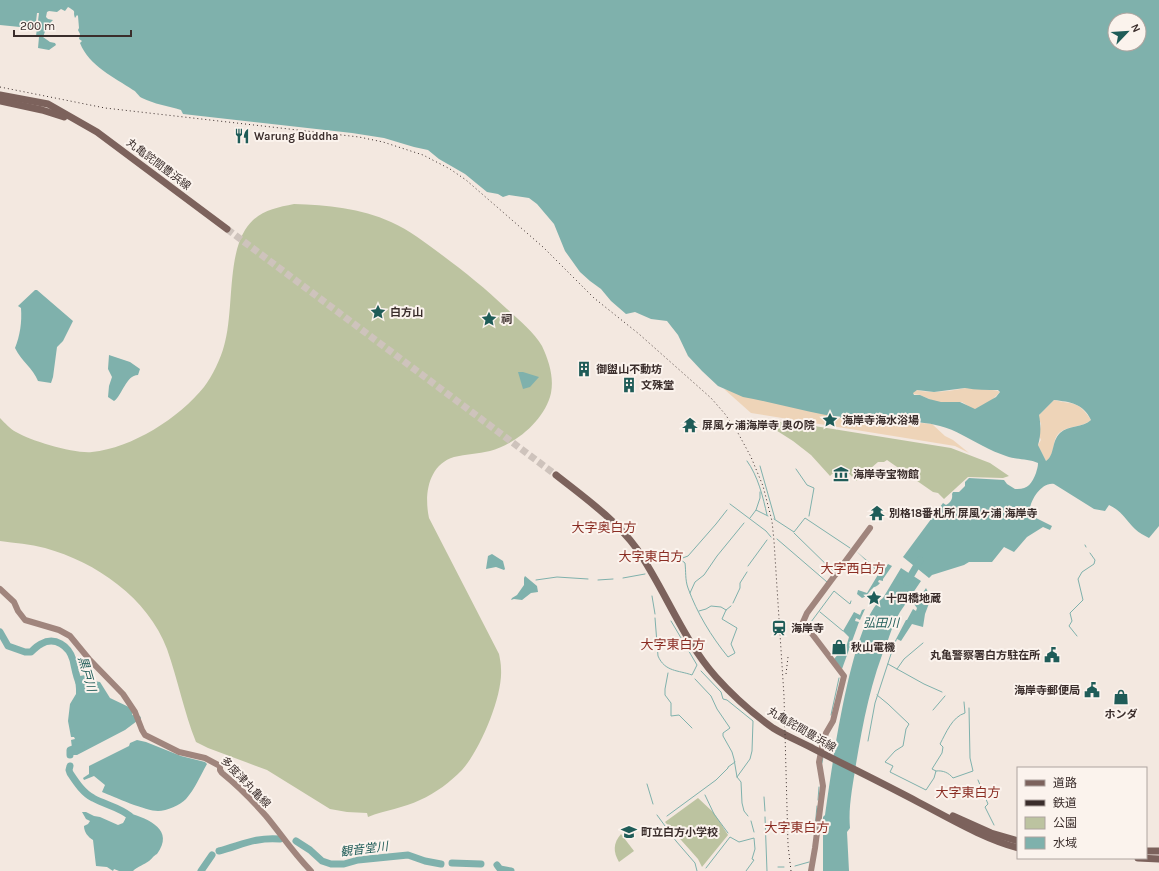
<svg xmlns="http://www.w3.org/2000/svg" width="1159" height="871" font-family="Karla,'Noto Sans JP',sans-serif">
<rect width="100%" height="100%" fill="#f3e8e0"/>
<g fill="#bcc3a0">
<path d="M294,204C327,205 361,208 391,222C409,230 426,243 442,255C465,272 486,289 507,309C519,320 534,332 542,346C549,361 554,377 551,393C545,420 516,444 490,451C478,454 466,454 454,457C428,465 424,495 429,518L499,654C500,659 501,664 501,669C503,696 480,750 462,770C450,782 436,793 420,800C404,808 385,810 368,817L367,813L347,812L330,809L267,770L208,748L196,742C184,712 178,680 167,649C148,598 96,562 45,548C30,544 15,543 0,541V418C5,423 10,429 16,432C31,441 75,454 92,452C132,448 179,418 204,387C212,377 221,358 224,346C234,313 227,259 245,230C257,211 274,208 294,204Z"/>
<polygon points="760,420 802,424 951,448 990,463 1009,476 1003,478 968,477 944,499 938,493 933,492 887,460 884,462 878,462 856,481 841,465 830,476 811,455 793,441"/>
<polygon points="698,798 714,813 728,835 702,867 698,859 665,822"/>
<path d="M621,834L634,851L619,862C613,852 613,843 621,834Z"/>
</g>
<g fill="#eed4b8">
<path d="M966,388C973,389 997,389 1000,392L992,400L974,410L962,402H936L920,395L913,394V392L917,390C933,394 949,391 966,388Z"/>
<polygon points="724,389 847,419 877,422 922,423 932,424 945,436 953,440 969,453 955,446 751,413"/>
<path d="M1054,400C1074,405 1078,400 1091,420C1082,428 1068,425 1059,433C1051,441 1056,455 1046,461L1038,445L1041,440L1039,435L1041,424L1038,416Z"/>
</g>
<g fill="#7fb1ac" fill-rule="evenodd">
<path d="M0,0H1159V526L1149,538C1144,535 1139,533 1135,529C1125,519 1122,511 1109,505L1105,511L1094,509L1054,484C1042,482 1031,499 1030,509L1036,518L1052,526L1050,530L1043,527L1027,537L1014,552L1004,547L992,562H969L964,565L932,575L929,578L903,557L943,503L946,505C950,503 953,499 952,494L953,492H959L965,486V482L969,478L1004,480L1007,484L1015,489C1027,490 1032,484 1036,473C1037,469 1038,467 1038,463C1028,458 1016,460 1006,456C998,453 990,450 983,446C969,439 956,430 940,426C915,419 884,423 858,420C820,416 781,404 743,397L718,386L702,371L688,356L678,335L667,321L651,319L635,312L626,314L611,301L601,289L590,281L580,272L565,251L554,224L537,204L529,198L509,195L503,197L498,194L487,192L465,174L439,159L428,150L414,147L384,138L352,133L183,114L181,110C168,106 154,104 142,98C138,96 137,92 133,90C114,77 89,66 80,43L82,41L79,39L80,34L78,30L79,28L78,16L77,15L75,18C72,10 78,13 68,7L65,11L61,9L57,12L49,11L47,12L46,17L48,19L53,20L47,26L43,37L50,42L55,43L56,45L49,50L38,48L39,37L36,36L39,13H37L35,30L20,27L0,25ZM1115,20H1139V44H1115ZM965,388C976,390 987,390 998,390L1000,392L996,397L975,409L960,402H941L929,399L920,395H914L913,393L917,390L934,392ZM1054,400C1070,402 1083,403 1091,420C1083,428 1068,425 1060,433C1051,442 1055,455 1046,461L1038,445C1041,436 1041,425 1039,415Z"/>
<path d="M35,290H37L73,321L63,341L57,347L53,377L51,383L38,381C33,368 21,361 15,348C20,335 22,323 21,308L18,306Z"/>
<path d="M109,355L130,362L140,369L138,375C126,375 122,396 114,401L108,397L109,386L112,377L108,369Z"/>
<polygon points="518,372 523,372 539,377 530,387 523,389"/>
<path d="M856,551L882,573L888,564L892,566L883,579V581L879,580L878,582L880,583C877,587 875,586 872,589C868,592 868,596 862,598L857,594L858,590L867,593L879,573Z"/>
<polygon points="492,554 503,561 505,569 504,570 496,567 486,569 488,556"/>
<path d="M901,568L921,581C914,591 907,602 900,612C895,620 891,631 888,640C871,680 863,722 856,764C853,785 848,807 850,828L847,832L849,871H823V817L825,815C831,774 851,619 883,598Z"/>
<polygon points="525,576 537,586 538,592 531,593 522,600 514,599 511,600 512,598 517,595 524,585 524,578"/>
<polygon points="926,588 931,598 925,614 923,627 912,624 901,641 897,639 892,651 895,641 906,620 907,620 913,609 916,611 917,608 914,604 915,602 917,602"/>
<polygon points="865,609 860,620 856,618 855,621 859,622 842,669 834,659 847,644 849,637 843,631 854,612 860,615 862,610"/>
<path d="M90,674C91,678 95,682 100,682L110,698L133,709L132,715L140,716L141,718L140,721H137L125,730L77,755H73L71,740L75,739L74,737H71L68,721L70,704L76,694V689L75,677Z"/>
<path d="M137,740L146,742L181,756L205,762L207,764C200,776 195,789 186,799C180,805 167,811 158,811C146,811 114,797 102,792L105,785L94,776L84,780L83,778L89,774V766L129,746L130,743Z"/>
<path d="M82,812H86L94,816L100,817L118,825L123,823L129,813C149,819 175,830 157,854C153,856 152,859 149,861C144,865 138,866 133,871H119L114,869L113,871L107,867L96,866L93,840C88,837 84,832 84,826L88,824L90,821L86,819Z"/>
</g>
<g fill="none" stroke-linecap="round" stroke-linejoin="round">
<g stroke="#7fb1ac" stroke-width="1">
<path d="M747,461C758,476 763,497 767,515"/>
<polyline points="760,466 775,519"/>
<polyline points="796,469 807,485 814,488 809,516"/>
<polyline points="730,504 766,531 771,537"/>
<path d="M727,510L716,524L688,556L680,559L685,563C686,571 685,580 688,588C697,613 711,636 728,657L735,653L731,644L737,628L722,619L726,610L731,606"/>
<polyline points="756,510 760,498 760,492"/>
<polyline points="750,518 756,510 768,516"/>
<polyline points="774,519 794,532 805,518 850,548"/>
<polyline points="794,533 834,572"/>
<polyline points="777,539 827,582"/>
<polyline points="1085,545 1086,547"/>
<polyline points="748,566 767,540"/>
<polyline points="838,576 842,570"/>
<polyline points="623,578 645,574"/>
<polyline points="536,580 557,577 588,579"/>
<polyline points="598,580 613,579"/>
<polyline points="690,593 695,582 704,575 717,556 744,523"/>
<polyline points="652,596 655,614"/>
<polyline points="909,599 914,603"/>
<polyline points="733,603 740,588 740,583 747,572"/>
<polyline points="699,611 706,609 711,606 721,607 726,610"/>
<polyline points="820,612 843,631"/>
<path d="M655,618L658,656C665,672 678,670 692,675L697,665L671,621"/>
<polyline points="811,622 834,591 850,604 851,601"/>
<polyline points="1077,636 1069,626 1072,621 1070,613 1083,600 1078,579 1082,572 1094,564 1095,560 1090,553"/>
<polyline points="888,664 924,684 942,692"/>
<polyline points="897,669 904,659 923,643"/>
<polyline points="701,671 721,692 723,699 727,700 753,721 752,751 750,759 737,777"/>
<polyline points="668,673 665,689 665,695 671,703 671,716 679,715 692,728"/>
<polyline points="695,679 711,696 717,709 730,728 723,733 723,736 732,752 734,759 737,777 741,782 742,803 744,811 748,816"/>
<path d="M877,695L888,704L909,724L906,729L903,746L895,751L885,762L893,766L890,772L926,790L934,778L936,771L932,769L942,753L943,747L940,744C946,733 952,717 965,713L964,702"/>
<polyline points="933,710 945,696"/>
<polyline points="831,715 839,678"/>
<polyline points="868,741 875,703 892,651"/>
<polyline points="822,763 823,757"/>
<path d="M936,771C943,770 949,773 953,778L973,771L970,758L969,708"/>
<polyline points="978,780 988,804 985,807 994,825"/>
<polyline points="647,784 653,804"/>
<polyline points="705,795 714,814 728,833"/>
<polyline points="764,797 765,811"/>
<polyline points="818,800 819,787"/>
<polyline points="657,815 676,841 695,863 697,871"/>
<polyline points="667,816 716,780 728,768 728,767 735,762"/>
<polyline points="765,817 767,871"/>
<polyline points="751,821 754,832"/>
<polyline points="815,828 817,806"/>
<polyline points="795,866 809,862"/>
<polyline points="778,867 784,867"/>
<polyline points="706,868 730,837 739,842 754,838 755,849 752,859 754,860 746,871"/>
</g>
<g stroke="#7fb1ac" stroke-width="7">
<polyline points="907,582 920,560"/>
<path d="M0,632L8,646L25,652H31C34,649 37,646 41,644C55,636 69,646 73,660C75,669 76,677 80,685"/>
<polyline points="70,755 70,750 81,746"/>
<path d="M70,766L69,770L70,773C76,782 83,793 93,798C106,805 119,807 130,816L128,822"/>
<polyline points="296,841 310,850 322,861 331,864 344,864 358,860 408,855 425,861 441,864"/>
<path d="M219,851C242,845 255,837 280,839"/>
<polyline points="452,863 481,864"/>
<polyline points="497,865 500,869 511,871"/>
<polyline points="201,871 212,855"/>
</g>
<polyline stroke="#cec3bc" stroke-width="7" stroke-dasharray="7 3.5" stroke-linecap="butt" points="227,229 556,475"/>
<g stroke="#a0857d" stroke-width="6">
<path d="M0,589L14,602L18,611L25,620L59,630L70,636L89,659L123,694L135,712L142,730L145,735L179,752L205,758L220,766V770L222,773C238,786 252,800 266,816C281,834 294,854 311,871"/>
<polyline points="811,871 815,848 823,786 819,762 822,747 826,733 833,721 844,676 803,622 807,613 870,528"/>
</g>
<g stroke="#7c625c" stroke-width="7">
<polyline points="0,95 48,104 97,132 227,229"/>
<polyline points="0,101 42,110 64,117"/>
<path d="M556,475C585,498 615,519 637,549C665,590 683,640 716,677C733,696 752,713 773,728C786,736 801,742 814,749C849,767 884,784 918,802C951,819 982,838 1018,848"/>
<polyline points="953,816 991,833 1018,841"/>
<polyline points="1146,851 1159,851"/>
<polyline points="1138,858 1159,859"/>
</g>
<g stroke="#3a2d2b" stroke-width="1" stroke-dasharray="1 3" stroke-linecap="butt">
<polyline points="0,87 105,108 359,137 383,142 423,155 450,169 466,180 543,247 594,298 639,334 711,398 725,414 738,433 751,457 763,486 772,521 774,541 784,696 788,845 791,871"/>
<polyline points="786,674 788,657"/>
</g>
</g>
<defs>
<symbol id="restaurant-bare" viewBox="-9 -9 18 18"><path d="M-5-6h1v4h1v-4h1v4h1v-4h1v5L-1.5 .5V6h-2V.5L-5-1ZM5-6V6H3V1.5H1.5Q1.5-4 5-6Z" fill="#1f5c58" stroke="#fbf3ed" stroke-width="2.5" paint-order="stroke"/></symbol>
<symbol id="sight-bare" viewBox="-9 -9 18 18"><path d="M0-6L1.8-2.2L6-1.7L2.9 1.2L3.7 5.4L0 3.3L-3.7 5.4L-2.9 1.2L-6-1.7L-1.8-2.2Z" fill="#1f5c58" stroke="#fbf3ed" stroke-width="2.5" paint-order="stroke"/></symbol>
<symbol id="building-bare" viewBox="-9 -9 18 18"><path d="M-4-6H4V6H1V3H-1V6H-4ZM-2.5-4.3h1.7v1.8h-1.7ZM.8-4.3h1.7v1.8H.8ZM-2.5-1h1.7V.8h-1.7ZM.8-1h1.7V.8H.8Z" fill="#1f5c58" stroke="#fbf3ed" stroke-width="2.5" paint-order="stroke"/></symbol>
<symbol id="temple-bare" viewBox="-9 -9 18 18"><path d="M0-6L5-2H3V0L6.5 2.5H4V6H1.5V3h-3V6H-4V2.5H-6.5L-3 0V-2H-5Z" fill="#1f5c58" stroke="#fbf3ed" stroke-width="2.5" paint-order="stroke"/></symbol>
<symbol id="museum-bare" viewBox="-9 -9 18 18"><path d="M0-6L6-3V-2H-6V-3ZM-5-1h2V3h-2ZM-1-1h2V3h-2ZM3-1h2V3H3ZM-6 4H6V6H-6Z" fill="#1f5c58" stroke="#fbf3ed" stroke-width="2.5" paint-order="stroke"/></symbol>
<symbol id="station-bare" viewBox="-9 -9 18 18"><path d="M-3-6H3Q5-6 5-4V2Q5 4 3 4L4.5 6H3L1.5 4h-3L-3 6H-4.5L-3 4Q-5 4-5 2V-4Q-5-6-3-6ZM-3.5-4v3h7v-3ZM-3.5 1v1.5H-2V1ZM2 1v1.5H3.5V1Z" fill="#1f5c58" stroke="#fbf3ed" stroke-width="2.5" paint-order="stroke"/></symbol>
<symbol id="shop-bare" viewBox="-9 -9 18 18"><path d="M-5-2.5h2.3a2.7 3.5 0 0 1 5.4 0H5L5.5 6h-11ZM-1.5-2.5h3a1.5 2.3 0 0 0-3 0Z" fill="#1f5c58" stroke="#fbf3ed" stroke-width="2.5" paint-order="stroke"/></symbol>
<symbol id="civic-bare" viewBox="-9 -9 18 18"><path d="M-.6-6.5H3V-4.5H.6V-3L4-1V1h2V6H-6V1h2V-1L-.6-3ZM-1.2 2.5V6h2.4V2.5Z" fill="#1f5c58" stroke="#fbf3ed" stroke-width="2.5" paint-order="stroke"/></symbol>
<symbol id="school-bare" viewBox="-9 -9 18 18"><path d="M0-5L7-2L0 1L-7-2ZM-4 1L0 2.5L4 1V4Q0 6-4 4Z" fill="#1f5c58" stroke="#fbf3ed" stroke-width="2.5" paint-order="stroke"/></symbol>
</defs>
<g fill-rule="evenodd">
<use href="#restaurant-bare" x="231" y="125" width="22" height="22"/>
<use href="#sight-bare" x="367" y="301" width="22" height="22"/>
<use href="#sight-bare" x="478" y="308" width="22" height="22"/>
<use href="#building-bare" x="573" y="358" width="22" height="22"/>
<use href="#building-bare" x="618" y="374" width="22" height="22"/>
<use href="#sight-bare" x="819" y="409" width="22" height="22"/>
<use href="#temple-bare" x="679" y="414" width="22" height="22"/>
<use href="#museum-bare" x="830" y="463" width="22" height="22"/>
<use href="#temple-bare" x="866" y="502" width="22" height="22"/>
<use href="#sight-bare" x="863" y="587" width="22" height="22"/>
<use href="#station-bare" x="768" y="617" width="22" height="22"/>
<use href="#shop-bare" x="828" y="636" width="22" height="22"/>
<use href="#civic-bare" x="1041" y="644" width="22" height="22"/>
<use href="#civic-bare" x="1081" y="679" width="22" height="22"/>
<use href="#shop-bare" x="1110" y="686" width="22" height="22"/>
<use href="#school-bare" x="618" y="821" width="22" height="22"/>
</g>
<g text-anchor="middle" stroke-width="4" stroke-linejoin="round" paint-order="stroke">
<g font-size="11" font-weight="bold" fill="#3a2d2b" stroke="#fbf3ed" text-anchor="start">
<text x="254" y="140">Warung Buddha</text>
<text x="390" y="316">白方山</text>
<text x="501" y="323">祠</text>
<text x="596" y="373">御盥山不動坊</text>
<text x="641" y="389">文殊堂</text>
<text x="842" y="424">海岸寺海水浴場</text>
<text x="702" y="429">屏風ヶ浦海岸寺 奥の院</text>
<text x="853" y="478">海岸寺宝物館</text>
<text x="889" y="517">別格18番札所 屏風ヶ浦 海岸寺</text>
<text x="886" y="602">十四橋地蔵</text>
<text x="791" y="632">海岸寺</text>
<text x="851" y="651">秋山電機</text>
<text x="1040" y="659" text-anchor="end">丸亀警察署白方駐在所</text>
<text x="1080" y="694" text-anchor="end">海岸寺郵便局</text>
<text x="1121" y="718" text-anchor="middle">ホンダ</text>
<text x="641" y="836">町立白方小学校</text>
</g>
<g font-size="11" fill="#3a2d2b" stroke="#fbf3ed">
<text transform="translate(159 164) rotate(37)" y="4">丸亀詫間豊浜線</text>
<text transform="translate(802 729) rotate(30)" y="4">丸亀詫間豊浜線</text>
<text transform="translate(246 782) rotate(46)" y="4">多度津丸亀線</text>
</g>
<g font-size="12" font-style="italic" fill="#1f5c58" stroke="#fbf3ed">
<text x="881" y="627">弘田川</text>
<text transform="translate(87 674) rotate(74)" y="4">黒戸川</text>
<text transform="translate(364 849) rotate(-7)" y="4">観音堂川</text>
</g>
<g font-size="13" fill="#8a2d23" stroke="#fbf3ed">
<text x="604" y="532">大字奥白方</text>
<text x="651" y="561">大字東白方</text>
<text x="853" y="573">大字西白方</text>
<text x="673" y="649">大字東白方</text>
<text x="968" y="797">大字東白方</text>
<text x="797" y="832">大字東白方</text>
</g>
</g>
<rect x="1017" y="767" width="130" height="92" fill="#fbf3ed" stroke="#aea49f"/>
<rect x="1025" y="780" width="20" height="6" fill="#7c625c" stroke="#aea49f"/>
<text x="1053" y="787" font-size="12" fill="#3a2d2b">道路</text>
<rect x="1025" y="800" width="20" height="6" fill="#3a2d2b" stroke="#aea49f"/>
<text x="1053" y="807" font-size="12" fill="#3a2d2b">鉄道</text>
<rect x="1025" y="817" width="20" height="12" fill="#bcc3a0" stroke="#aea49f"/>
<text x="1053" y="827" font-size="12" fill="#3a2d2b">公園</text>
<rect x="1025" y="837" width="20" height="12" fill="#7fb1ac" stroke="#aea49f"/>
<text x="1053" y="847" font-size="12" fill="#3a2d2b">水域</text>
<g transform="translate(1127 32) rotate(65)"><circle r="19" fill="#fbf3ed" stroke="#aea49f"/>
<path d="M0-3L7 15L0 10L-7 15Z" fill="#1f5c58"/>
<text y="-6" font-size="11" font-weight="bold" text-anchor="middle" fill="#3a2d2b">N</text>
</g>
<path d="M14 30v6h117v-6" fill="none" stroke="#3a2d2b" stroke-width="2"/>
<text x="20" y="30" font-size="12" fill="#3a2d2b" stroke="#fbf3ed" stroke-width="3" paint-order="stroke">200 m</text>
</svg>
